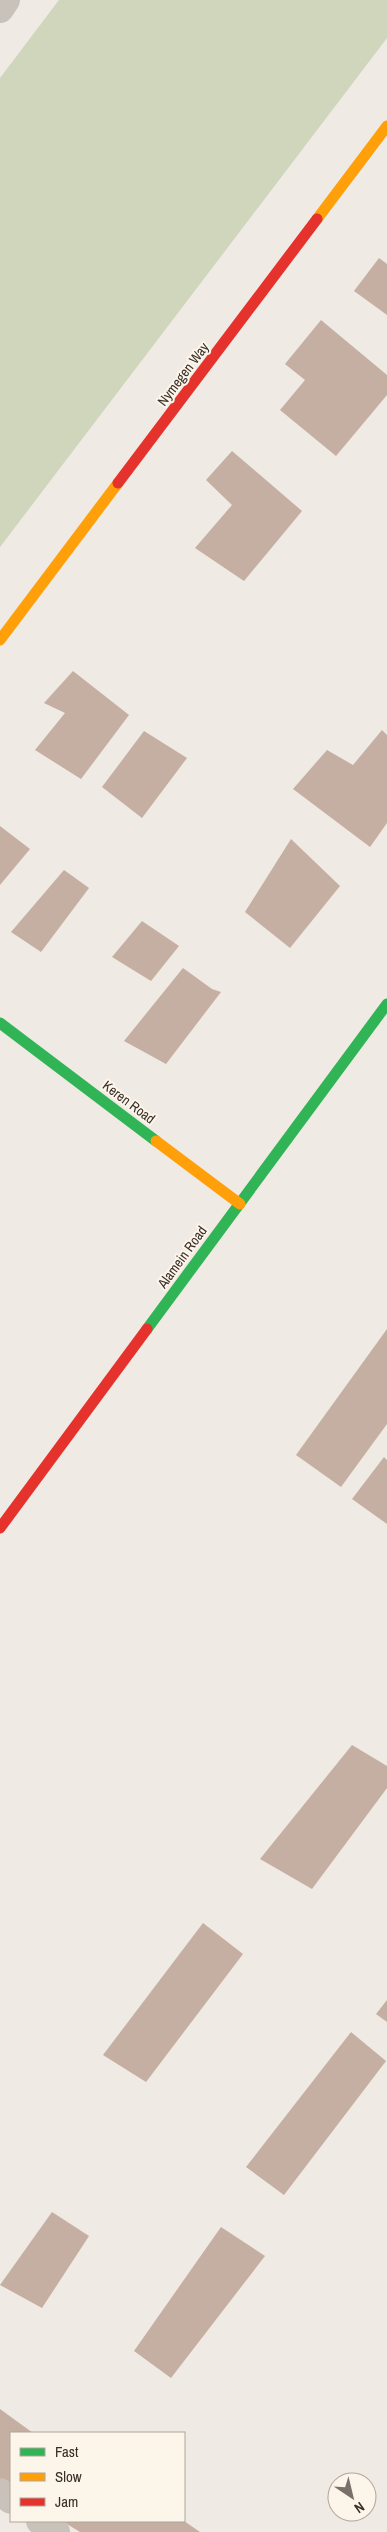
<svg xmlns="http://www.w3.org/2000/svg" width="387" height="2532" font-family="'Archivo Narrow',sans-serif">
<rect width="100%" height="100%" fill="#efeae3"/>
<polygon fill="#cfd6bb" points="59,0 387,0 387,38 0,547 0,78"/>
<g fill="#c5afa2">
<polygon points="379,258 387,264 387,315 354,291"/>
<polygon points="321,320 387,375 387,395 336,456 280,410 305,380 285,364"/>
<polygon points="232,451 302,511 244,581 195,548 232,505 206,480"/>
<polygon points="73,671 129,715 81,779 35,750 65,713 44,703"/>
<polygon points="382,730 387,735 387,823 370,847 293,789 327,750 353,765"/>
<polygon points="144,731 187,758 142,818 102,787"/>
<polygon points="0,826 30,849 0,885"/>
<polygon points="291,839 340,886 290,948 245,912"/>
<polygon points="64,870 89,888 41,952 11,932"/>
<polygon points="142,921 179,946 151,981 112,957"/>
<polygon points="183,968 212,989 221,992 166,1064 124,1041"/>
<polygon points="387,1329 387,1424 341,1487 296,1455"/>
<polygon points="384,1457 387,1460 387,1524 352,1499"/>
<polygon points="352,1745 387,1766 387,1788 312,1889 260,1859"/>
<polygon points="203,1923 243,1954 146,2082 103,2055"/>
<polygon points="387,2000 387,2022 376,2014"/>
<polygon points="351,2032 386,2061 284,2195 246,2167"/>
<polygon points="52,2212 89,2236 42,2308 0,2285"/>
<polygon points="221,2227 265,2256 171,2378 134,2351"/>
<polygon points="0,2409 33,2433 11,2433 11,2490 0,2481"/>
<polygon points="62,2521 184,2521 200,2532 80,2532"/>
</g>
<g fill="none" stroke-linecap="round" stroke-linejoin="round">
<g stroke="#c9c2bb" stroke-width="28">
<polyline points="0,9 6,0"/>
<polyline points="0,2492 11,2500"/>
<polyline points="40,2521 56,2532"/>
</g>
<g stroke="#30b455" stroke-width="11">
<polyline points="0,1023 156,1141"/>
<polyline points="147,1329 387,1004"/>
</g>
<g stroke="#ff9f0a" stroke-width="11">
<polyline points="317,219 387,126"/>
<polyline points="0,640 118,483"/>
<polyline points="156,1141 240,1204"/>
</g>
<g stroke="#e5322d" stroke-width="11">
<polyline points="118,483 317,219"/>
<polyline points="0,1528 147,1329"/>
</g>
</g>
<g text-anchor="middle" stroke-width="4" stroke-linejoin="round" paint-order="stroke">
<g font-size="14" fill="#3a2f28" stroke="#fcf5ea">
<text transform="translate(183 374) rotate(-53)" y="5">Nymegen Way</text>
<text transform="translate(129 1102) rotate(37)" y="5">Keren Road</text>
<text transform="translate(182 1257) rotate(-54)" y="5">Alamein Road</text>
</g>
</g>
<rect x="10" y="2432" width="175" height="90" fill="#fcf5ea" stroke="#aea69c"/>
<rect x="20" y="2448" width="25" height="8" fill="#30b455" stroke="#aea69c"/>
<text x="55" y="2457" font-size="15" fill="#3a2f28">Fast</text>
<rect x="20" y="2473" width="25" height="8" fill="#ff9f0a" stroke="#aea69c"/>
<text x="55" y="2482" font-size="15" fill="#3a2f28">Slow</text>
<rect x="20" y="2498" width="25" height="8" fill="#e5322d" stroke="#aea69c"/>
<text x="55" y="2507" font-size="15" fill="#3a2f28">Jam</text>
<g transform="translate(352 2497) rotate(145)"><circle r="24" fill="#fcf5ea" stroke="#aea69c"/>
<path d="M0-4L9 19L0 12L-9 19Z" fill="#797069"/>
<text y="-8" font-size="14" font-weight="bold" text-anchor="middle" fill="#3a2f28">N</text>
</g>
</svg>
